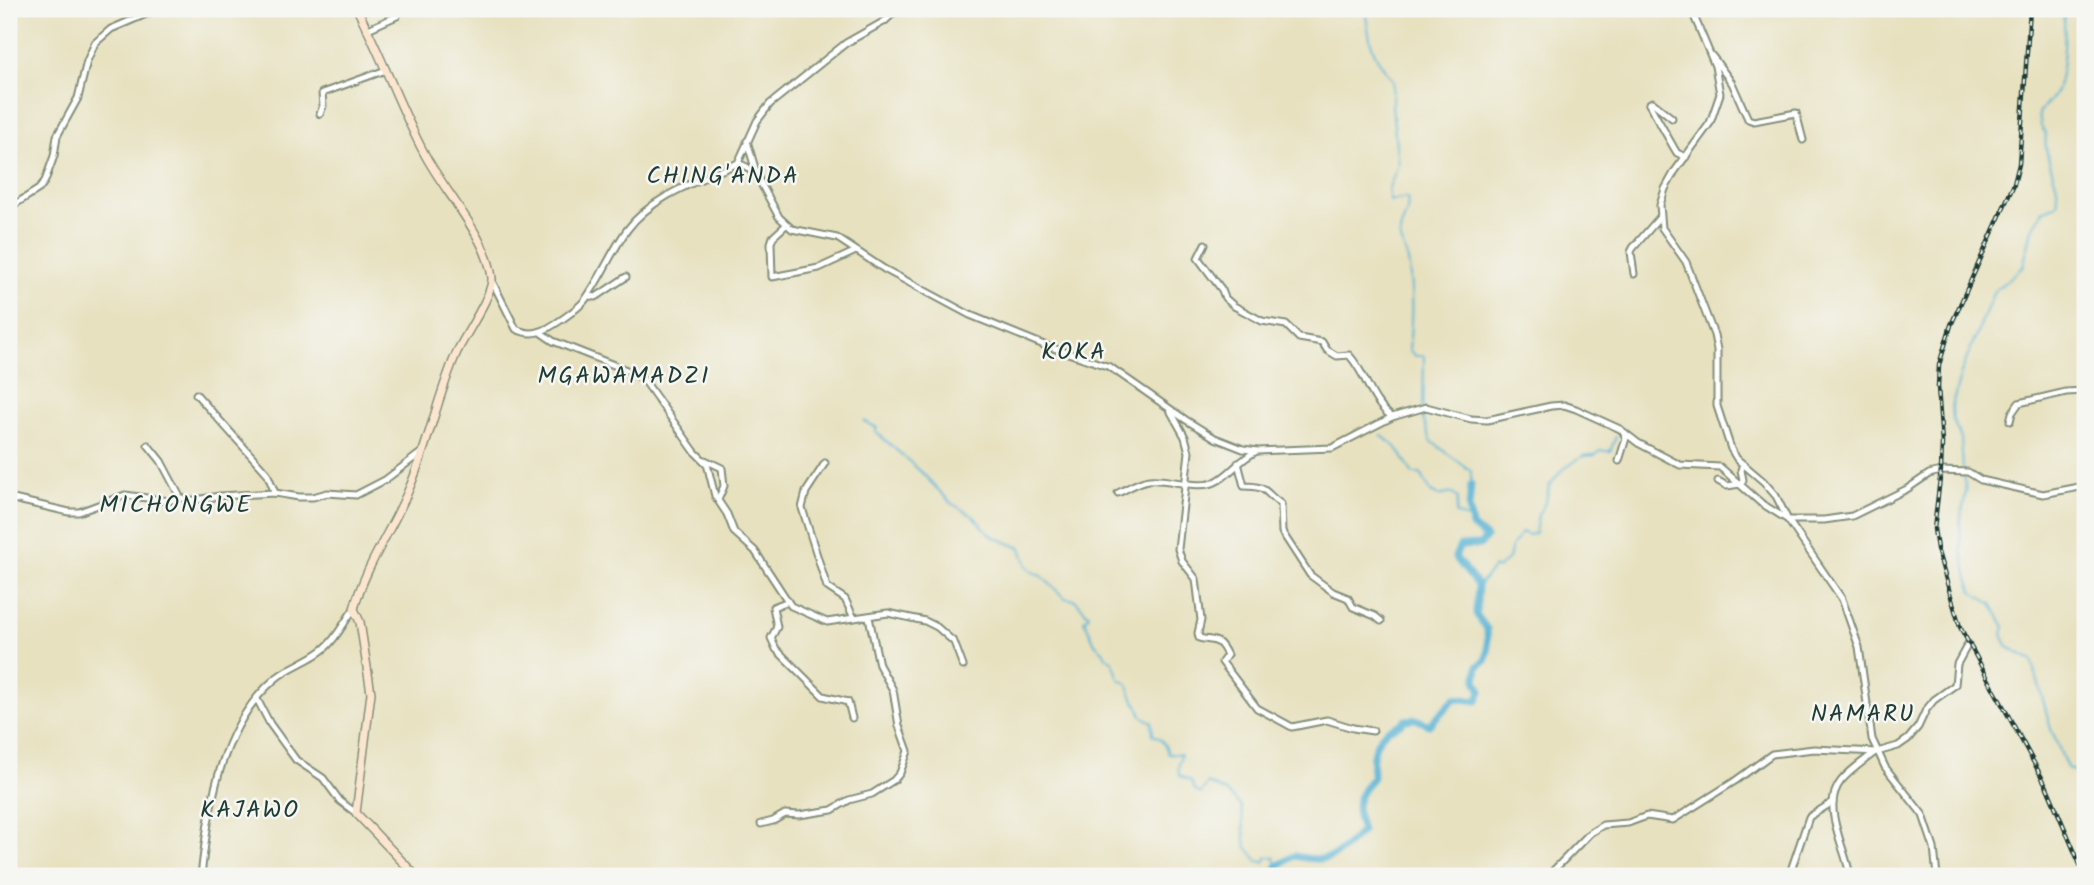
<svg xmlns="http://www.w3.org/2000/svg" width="2094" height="885" font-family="Kalam,sans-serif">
<rect width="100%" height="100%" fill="#f6f6f2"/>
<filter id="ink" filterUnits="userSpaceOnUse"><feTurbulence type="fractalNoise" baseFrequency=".0143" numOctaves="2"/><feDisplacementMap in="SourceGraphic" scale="14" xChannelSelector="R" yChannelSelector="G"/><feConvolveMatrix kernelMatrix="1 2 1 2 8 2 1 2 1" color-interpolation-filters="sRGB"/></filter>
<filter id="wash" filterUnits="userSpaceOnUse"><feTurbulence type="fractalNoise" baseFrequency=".00686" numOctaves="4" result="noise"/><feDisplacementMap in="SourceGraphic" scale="28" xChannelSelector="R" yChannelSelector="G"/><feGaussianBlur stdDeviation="1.57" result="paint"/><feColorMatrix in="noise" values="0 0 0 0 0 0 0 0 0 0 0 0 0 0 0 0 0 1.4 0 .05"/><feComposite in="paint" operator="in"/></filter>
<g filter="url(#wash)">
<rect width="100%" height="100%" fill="#e7e1bf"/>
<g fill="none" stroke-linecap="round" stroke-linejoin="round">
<g stroke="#56b3d4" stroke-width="2">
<path d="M1365,9C1370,42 1370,53 1393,80L1392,106L1398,165L1388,190L1390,201L1407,198C1410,217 1399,223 1400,235C1401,244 1406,253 1408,261C1413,290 1412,320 1409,350L1415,356H1424L1423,419L1431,441L1471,471V485"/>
<path d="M864,421L877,428L875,431L921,472L951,503L973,516L992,536L1021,548L1027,566L1033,572L1040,575L1065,598L1075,600L1089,615L1084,620L1095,644L1104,652L1106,657L1113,662L1119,679L1128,684C1130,696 1138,704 1142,716L1152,722L1153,735C1162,738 1166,745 1168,754H1181L1178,769L1180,776L1191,781L1195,790L1201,794L1208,783L1226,792L1241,806L1246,846L1258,861L1264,862L1267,857H1275L1277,866"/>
<polyline points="1381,435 1397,448 1413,474 1421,474 1431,492 1439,496 1451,493 1458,498 1456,514 1471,520"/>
<path d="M1963,469L1961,439L1953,420L1952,406L1961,373L1994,291L2023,267L2032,229L2042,211L2057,205C2062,182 2042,157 2046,134L2041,126L2039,113C2044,106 2052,100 2056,91C2064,73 2067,28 2062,9"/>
<polyline points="1963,474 1966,491 1960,523 1962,552 1969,582 1974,593 1992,604 2005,627 2002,635 2008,647 2032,660 2051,729 2067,768 2085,775"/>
<path d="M1478,586L1494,567L1497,569C1505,563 1512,557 1511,547L1522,532L1529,535L1535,533L1538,515L1546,501L1549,486L1561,471L1583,456L1595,455L1601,451H1610L1616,437"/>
</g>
<path stroke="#56b3d4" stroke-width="7" d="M1274,876L1277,866L1294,856C1334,864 1334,857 1362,831C1353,803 1356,799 1373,777C1372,759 1371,746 1385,732C1392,726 1399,728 1405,720L1416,719L1429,725L1455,698L1477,701L1481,691L1476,680L1478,666L1485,661L1488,652L1487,629L1476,614L1478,586L1455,557L1460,546L1480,545L1486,538L1472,526L1469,508L1471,485"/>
</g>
</g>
<g filter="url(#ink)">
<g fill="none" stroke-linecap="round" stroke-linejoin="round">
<defs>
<g id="street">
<polyline points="1691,9 1715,66 1720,94 1710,123 1675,171 1665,189 1660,205 1662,228 1686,262 1714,335 1717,350 1717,406 1731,449 1737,459 1763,481 1776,496 1788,520 1842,599 1859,647 1872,739 1885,767 1923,815 1934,848 1937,876"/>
<polyline points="368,29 397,16 394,9"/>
<polyline points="1712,56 1732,83 1748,119 1754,121 1796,113 1803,140"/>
<polyline points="1649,104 1674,148 1677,153 1686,157"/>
<polyline points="1649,104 1652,102 1672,118"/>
<polyline points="320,114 323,106 322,93 386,70"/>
<polyline points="747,141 757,175"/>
<polyline points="738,163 757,121 770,104 846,43 885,21 898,9"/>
<polyline points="9,208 39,189 45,181 54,156 57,136 78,98 87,61 95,43 111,29 158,9"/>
<polyline points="786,225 773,237 771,243 772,277 819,268 856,251"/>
<path d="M1205,244L1198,258L1222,290L1225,298L1234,306L1262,321L1286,325L1299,338L1322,342L1327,350L1337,356L1349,355C1368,376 1369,400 1392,417"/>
<polyline points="1634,274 1631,252 1633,248 1660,217"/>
<path d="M492,281L516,329C522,332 531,334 538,332C549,330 578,309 585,300C601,278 611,252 627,230C653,195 701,180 738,163L747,167L758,178L779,217L792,229L837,238L884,269L970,315L1044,345L1110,367L1186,420L1215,438L1243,449L1258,451L1332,448L1392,417L1426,407L1471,419L1487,420L1551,406L1564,405L1576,409L1620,429L1638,443L1680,465L1720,467L1761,503L1788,520H1824L1852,516L1907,489L1929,474L1941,471L1968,472L1981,480L2043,494L2085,486"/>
<polyline points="589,296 596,297 626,277"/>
<polyline points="540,332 553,341 629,371 644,380 695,452 707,464 715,496 727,514 734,532 755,551 791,606 827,622 888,613 925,621 937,627 954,642 963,666"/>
<polyline points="196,394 267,473 275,493"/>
<path d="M1171,412L1185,437L1189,452L1178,549L1182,561L1196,579L1201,620L1198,633L1199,638C1216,642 1218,637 1227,655L1222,662L1257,708L1292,727L1327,720L1353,728L1373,731"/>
<polyline points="2010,421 2012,413 2019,403 2066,392 2085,391"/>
<polyline points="148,445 161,461 180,497 189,501 220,496 275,493 299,497 313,497 327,493 356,495 385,480 422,452"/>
<polyline points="705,460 722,468 724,486 718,500"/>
<polyline points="1619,461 1626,438 1623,432"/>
<polyline points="825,463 806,492 802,508 827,587 845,599 854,618"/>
<path d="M1238,463L1244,486C1269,486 1264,493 1281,504L1282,532L1310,575L1333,592L1348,598L1353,607L1375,616L1381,621"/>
<polyline points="1718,481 1727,486 1740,484 1743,480 1741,470 1743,464"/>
<path d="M1118,493C1127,489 1139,481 1149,480C1168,478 1199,490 1215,482C1229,476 1239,460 1255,452"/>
<polyline points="9,498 69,512 79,512 125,495 169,501 180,497"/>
<polyline points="786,602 773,607 777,627 771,638 776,649 823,696 848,702 852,718"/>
<polyline points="257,699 270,724 296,760 323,778 340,801 356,813"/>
<polyline points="761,824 773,821 785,814 799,815 832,810 849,800 872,794 894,780 900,773 908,751 899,726 893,690 879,665 869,617"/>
<path d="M201,876C209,808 219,727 275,679C290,666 310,661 325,648C337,638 344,622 354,609"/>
<polyline points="1548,876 1590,833 1603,825 1628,823 1647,816 1673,820 1735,781 1772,754 1814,749 1877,752 1898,746 1908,739 1918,727 1926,710 1934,700 1955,685 1957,664 1968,644"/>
<polyline points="1789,876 1809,817 1833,802"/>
<path d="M1850,876C1846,848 1820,807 1841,781C1850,770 1864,761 1875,752"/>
</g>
<path id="secondary" d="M357,9C382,56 399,106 424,153C443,190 488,238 492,278C493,295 464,336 456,354C437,398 428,445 409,489C392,530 365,566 354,609L360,622L371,693L356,813L416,876"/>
</defs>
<use href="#street" stroke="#838f7a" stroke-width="9"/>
<use href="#secondary" stroke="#838f7a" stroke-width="10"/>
<use href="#street" stroke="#fff" stroke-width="5"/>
<use href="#secondary" stroke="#fce5cf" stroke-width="7"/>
<defs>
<polyline id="rail" points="2030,9 2019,164 2014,184 1951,325 1939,365 1938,387 1942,443 1941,470 1934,529 1937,549 1960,627 2046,785 2085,876"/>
</defs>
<use href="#rail" stroke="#1f3d34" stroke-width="4.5"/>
<use href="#rail" stroke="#f6f6f2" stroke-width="2" stroke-dasharray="5" stroke-linecap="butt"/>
</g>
</g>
<g text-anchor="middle" stroke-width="5" stroke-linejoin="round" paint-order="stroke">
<g font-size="24" letter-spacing="2" fill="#1f3d34" stroke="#f6f6f2">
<text x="723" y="183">CHING'ANDA</text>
<text x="1074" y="359">KOKA</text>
<text x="624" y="383">MGAWAMADZI</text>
<text x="176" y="512">MICHONGWE</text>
<text x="1863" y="721">NAMARU</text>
<text x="250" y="817">KAJAWO</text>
</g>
</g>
<rect width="2094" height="885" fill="none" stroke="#f6f6f2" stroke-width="35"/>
</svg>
